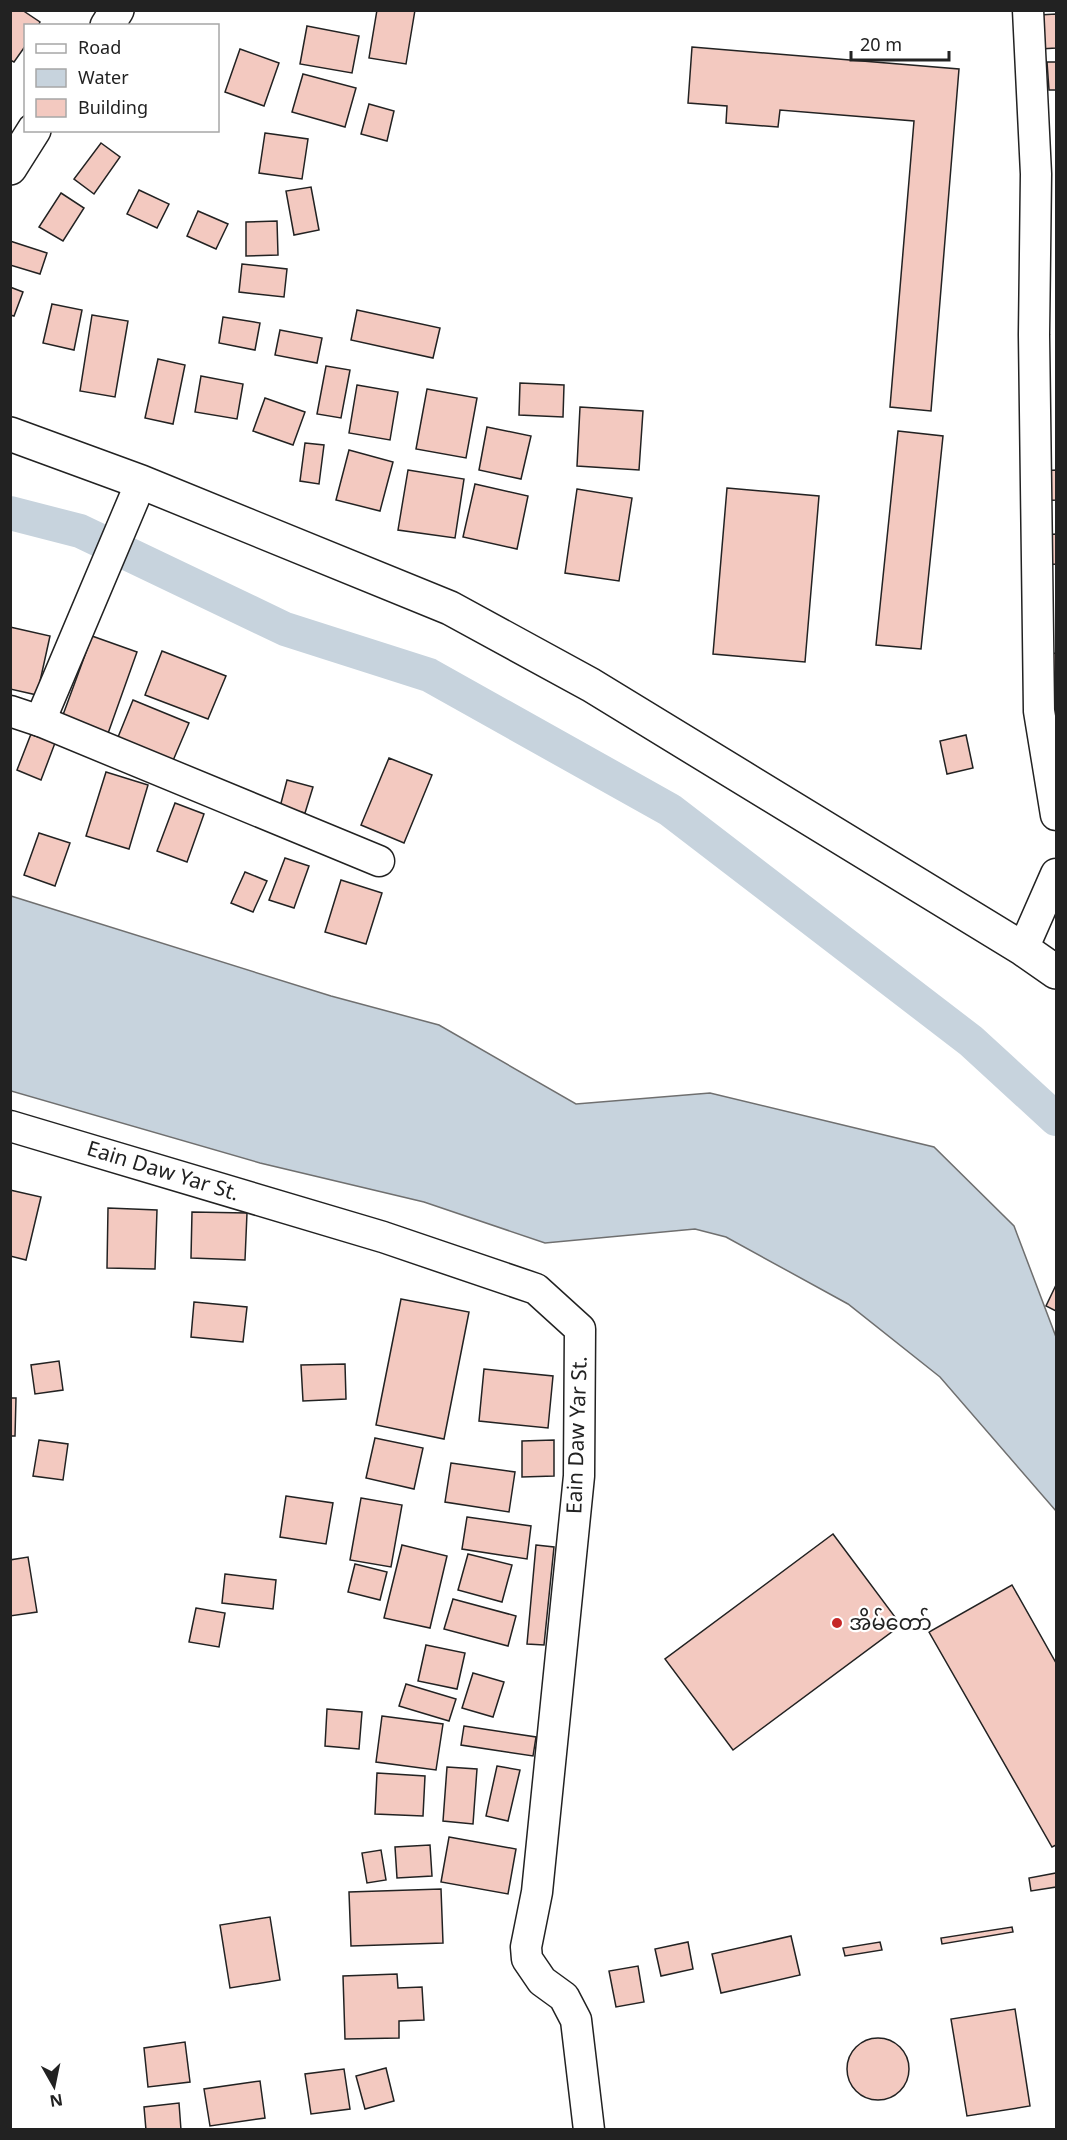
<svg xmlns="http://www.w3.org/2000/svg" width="1067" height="2140" font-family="'Noto Sans','Noto Sans Myanmar',sans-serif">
<rect width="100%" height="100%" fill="#fff"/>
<polygon fill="#c7d3dd" stroke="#6f6f6f" stroke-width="1.5" points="11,896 331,996 439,1025 576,1104 710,1093 934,1147 1014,1226 1056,1337 1056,1511 940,1377 848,1304 726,1237 695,1229 545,1243 424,1202 260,1163 11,1091"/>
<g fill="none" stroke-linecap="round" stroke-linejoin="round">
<polyline stroke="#c7d3dd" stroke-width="34" points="10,513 80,531 285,629 429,675 670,810 971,1041 1056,1119"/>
</g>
<g fill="#f3c9c0" stroke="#222" stroke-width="1.5">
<polygon points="10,10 22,10 40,22 38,26 26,26 26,45 14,62 10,60"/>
<polygon points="377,10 415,10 406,64 369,58"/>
<polygon points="1056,14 1056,48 1040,49 1039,15"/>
<polygon points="307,26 359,36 352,73 300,64"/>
<polygon points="692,47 959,69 931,411 890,407 914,121 780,110 778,127 726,123 727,106 688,103"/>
<polygon points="240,49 279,63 264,106 225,92"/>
<polygon points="1047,62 1056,62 1056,90 1049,90"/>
<polygon points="303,74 356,88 345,127 292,112"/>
<polygon points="369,104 394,111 387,141 361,134"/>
<polygon points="265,133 308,139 302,179 259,173"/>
<polygon points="101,143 120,157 94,194 74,179"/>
<polygon points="311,187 319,230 294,235 286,191"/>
<polygon points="139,190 169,204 157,228 127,214"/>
<polygon points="61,193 84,208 63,241 39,227"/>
<polygon points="198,211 228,224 216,249 187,236"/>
<polygon points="277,221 278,255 246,256 246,222"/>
<polygon points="10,241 47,253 40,274 10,265"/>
<polygon points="242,264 287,269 284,297 239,292"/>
<polygon points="10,287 23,292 14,316 10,315"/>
<polygon points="52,304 82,310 74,350 43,343"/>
<polygon points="357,310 440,328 433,358 351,340"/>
<polygon points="92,315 128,321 115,397 80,391"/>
<polygon points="223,317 260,323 255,350 219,343"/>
<polygon points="280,330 322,338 317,363 275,355"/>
<polygon points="158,359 185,365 173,424 145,418"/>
<polygon points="326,366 350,370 341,418 317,414"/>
<polygon points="201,376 243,384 237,419 195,412"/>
<polygon points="520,383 564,385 563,417 519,415"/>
<polygon points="357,385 398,392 390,440 349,433"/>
<polygon points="427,389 477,398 466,458 416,449"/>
<polygon points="265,398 305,412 293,445 253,431"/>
<polygon points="580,407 643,411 639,470 577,466"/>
<polygon points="487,427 531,436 521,479 479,470"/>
<polygon points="898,431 943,436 921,649 876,645"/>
<polygon points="305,443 324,445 319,484 300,481"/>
<polygon points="349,450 393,462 380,511 336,500"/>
<polygon points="408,470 464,479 455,538 398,530"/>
<polygon points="1056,470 1056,500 1042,501 1040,471"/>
<polygon points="475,484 528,496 517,549 463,537"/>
<polygon points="727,488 819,496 805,662 713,654"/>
<polygon points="577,489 632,498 619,581 565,573"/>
<polygon points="1056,534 1056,564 1046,565 1043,535"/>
<polygon points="10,627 50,636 37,695 10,689"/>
<polygon points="92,636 137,652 106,739 60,723"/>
<polygon points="162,651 226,676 208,719 145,695"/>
<polygon points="1056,653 1056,684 1055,684 1051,654"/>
<polygon points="133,700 189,723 169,770 114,747"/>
<polygon points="31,734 55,743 41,780 17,770"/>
<polygon points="966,735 973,768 947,774 940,741"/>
<polygon points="389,758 432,775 404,843 361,825"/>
<polygon points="106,772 148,785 129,849 86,836"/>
<polygon points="287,780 313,787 305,813 280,807"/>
<polygon points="175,803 204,814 187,862 157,851"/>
<polygon points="39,833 70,843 55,886 24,875"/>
<polygon points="285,858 309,866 294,908 269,900"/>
<polygon points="245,872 267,881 253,912 231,903"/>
<polygon points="341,880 382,893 366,944 325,932"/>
<polygon points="10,1190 41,1197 26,1260 10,1256"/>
<polygon points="108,1208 157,1210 155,1269 107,1268"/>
<polygon points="192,1212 247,1213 245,1260 191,1258"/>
<polygon points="1056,1285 1056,1311 1046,1306"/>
<polygon points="401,1299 469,1312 444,1439 376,1425"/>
<polygon points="194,1302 247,1307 243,1342 191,1337"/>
<polygon points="59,1361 63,1390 35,1394 31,1365"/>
<polygon points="345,1364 346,1399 303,1401 301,1365"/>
<polygon points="484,1369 553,1376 548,1428 479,1421"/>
<polygon points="10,1398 16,1398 15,1436 10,1436"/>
<polygon points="375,1438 423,1448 414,1489 366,1478"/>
<polygon points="39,1440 68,1444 63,1480 33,1476"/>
<polygon points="554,1440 554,1476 522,1477 522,1441"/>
<polygon points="451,1463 515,1472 509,1512 445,1502"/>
<polygon points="286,1496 333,1503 326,1544 280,1537"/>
<polygon points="361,1498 402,1505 391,1567 350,1560"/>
<polygon points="467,1517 531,1526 527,1559 462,1549"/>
<polygon points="833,1534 901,1625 733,1750 665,1659"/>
<polygon points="402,1545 447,1556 430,1628 384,1618"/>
<polygon points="536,1545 554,1547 544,1645 527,1644"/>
<polygon points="468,1554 512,1565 502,1602 458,1590"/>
<polygon points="28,1557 37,1612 10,1616 10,1560"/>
<polygon points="355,1564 387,1572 380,1600 348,1592"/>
<polygon points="225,1574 276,1580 273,1609 222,1603"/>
<polygon points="1012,1585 1056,1663 1056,1845 1052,1847 929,1632"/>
<polygon points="453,1599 516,1616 508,1646 444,1629"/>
<polygon points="196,1608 225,1613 219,1647 189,1642"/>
<polygon points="426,1645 465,1653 457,1689 418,1681"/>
<polygon points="473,1673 504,1682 493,1717 462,1708"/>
<polygon points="406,1684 456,1699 449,1721 399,1706"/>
<polygon points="327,1709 362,1712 359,1749 325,1746"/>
<polygon points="382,1716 443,1724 436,1770 376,1762"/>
<polygon points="464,1726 536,1737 533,1756 461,1745"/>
<polygon points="497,1766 520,1770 508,1821 486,1816"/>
<polygon points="447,1767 477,1769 473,1824 443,1821"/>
<polygon points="377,1773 425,1776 423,1816 375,1814"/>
<polygon points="449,1837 516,1849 508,1894 441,1882"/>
<polygon points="430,1845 432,1876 397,1878 395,1847"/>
<polygon points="381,1850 386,1880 367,1883 362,1853"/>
<polygon points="1056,1873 1056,1887 1031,1891 1029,1878"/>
<polygon points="441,1889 443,1943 351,1946 349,1892"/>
<polygon points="270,1917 280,1980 230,1988 220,1925"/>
<polygon points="1012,1927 1013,1932 942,1944 941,1938"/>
<polygon points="791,1936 800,1975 721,1993 712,1954"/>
<polygon points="688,1942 693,1969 661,1976 655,1949"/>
<polygon points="880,1942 882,1950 845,1956 843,1948"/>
<polygon points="638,1966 644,2002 616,2007 609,1971"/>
<polygon points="397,1974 398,1988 422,1987 424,2020 399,2021 399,2038 345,2039 343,1976"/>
<polygon points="1015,2009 1030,2106 967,2116 951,2019"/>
<circle cx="878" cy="2069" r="31"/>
<polygon points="185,2042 190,2082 148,2087 144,2048"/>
<polygon points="386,2068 394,2101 365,2109 356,2076"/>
<polygon points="344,2069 350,2109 311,2114 305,2074"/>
<polygon points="260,2081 265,2118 210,2126 204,2089"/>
<polygon points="179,2103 181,2130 146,2130 144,2107"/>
</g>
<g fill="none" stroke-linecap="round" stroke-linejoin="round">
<defs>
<g id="street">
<polyline points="1028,10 1036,174 1034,335 1039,711 1056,815"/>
<polyline points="10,711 40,721 379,861"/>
<polyline points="40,721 141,482"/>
<polyline points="1023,949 1056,874"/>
<polyline points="10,1126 383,1237 536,1289 580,1329 579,1476 537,1892 526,1947 527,1959 542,1981 564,1997 576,2020 589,2130"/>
</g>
<g id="secondary">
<polyline points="107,26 117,10"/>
<polyline points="10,168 34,130"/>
<polyline points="10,434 141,482 450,608 591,685 1023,949 1056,972"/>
</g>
</defs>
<use href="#street" stroke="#222" stroke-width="33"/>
<use href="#secondary" stroke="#222" stroke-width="36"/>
<use href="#street" stroke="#fff" stroke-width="30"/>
<use href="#secondary" stroke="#fff" stroke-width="33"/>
</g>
<circle fill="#c62828" stroke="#fff" stroke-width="2" cx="837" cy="1623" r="6"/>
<g text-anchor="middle" stroke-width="4.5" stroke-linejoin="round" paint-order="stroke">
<g font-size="21" fill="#222" stroke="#fff">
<text transform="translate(163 1171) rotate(17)" y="7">Eain Daw Yar St.</text>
<text transform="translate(577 1435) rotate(-88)" y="7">Eain Daw Yar St.</text>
</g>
<g font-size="21" fill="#222" stroke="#fff" text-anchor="start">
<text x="849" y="1630">အိမ်တော်</text>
</g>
</g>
<rect width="1067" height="2140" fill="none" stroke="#222222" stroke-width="24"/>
<rect x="24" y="24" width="195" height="108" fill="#ffffff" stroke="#a7a7a7" stroke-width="1.5"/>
<rect x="36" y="44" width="30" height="9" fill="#ffffff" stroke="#a7a7a7" stroke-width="1.5"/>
<text x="78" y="54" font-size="18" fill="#222222">Road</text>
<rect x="36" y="69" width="30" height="18" fill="#c7d3dd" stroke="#a7a7a7" stroke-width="1.5"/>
<text x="78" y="84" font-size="18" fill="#222222">Water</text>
<rect x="36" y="99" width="30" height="18" fill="#f3c9c0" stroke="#a7a7a7" stroke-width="1.5"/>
<text x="78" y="114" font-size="18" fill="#222222">Building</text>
<g transform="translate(54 2086) rotate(171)" stroke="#ffffff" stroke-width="4.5" paint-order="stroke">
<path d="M0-4.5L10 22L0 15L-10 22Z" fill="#222222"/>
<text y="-9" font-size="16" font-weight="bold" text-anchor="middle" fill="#222222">N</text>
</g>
<path d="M851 51v9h98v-9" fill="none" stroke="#222222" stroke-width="3"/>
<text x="860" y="51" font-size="18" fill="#222222" stroke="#ffffff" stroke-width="4.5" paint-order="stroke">20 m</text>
</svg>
